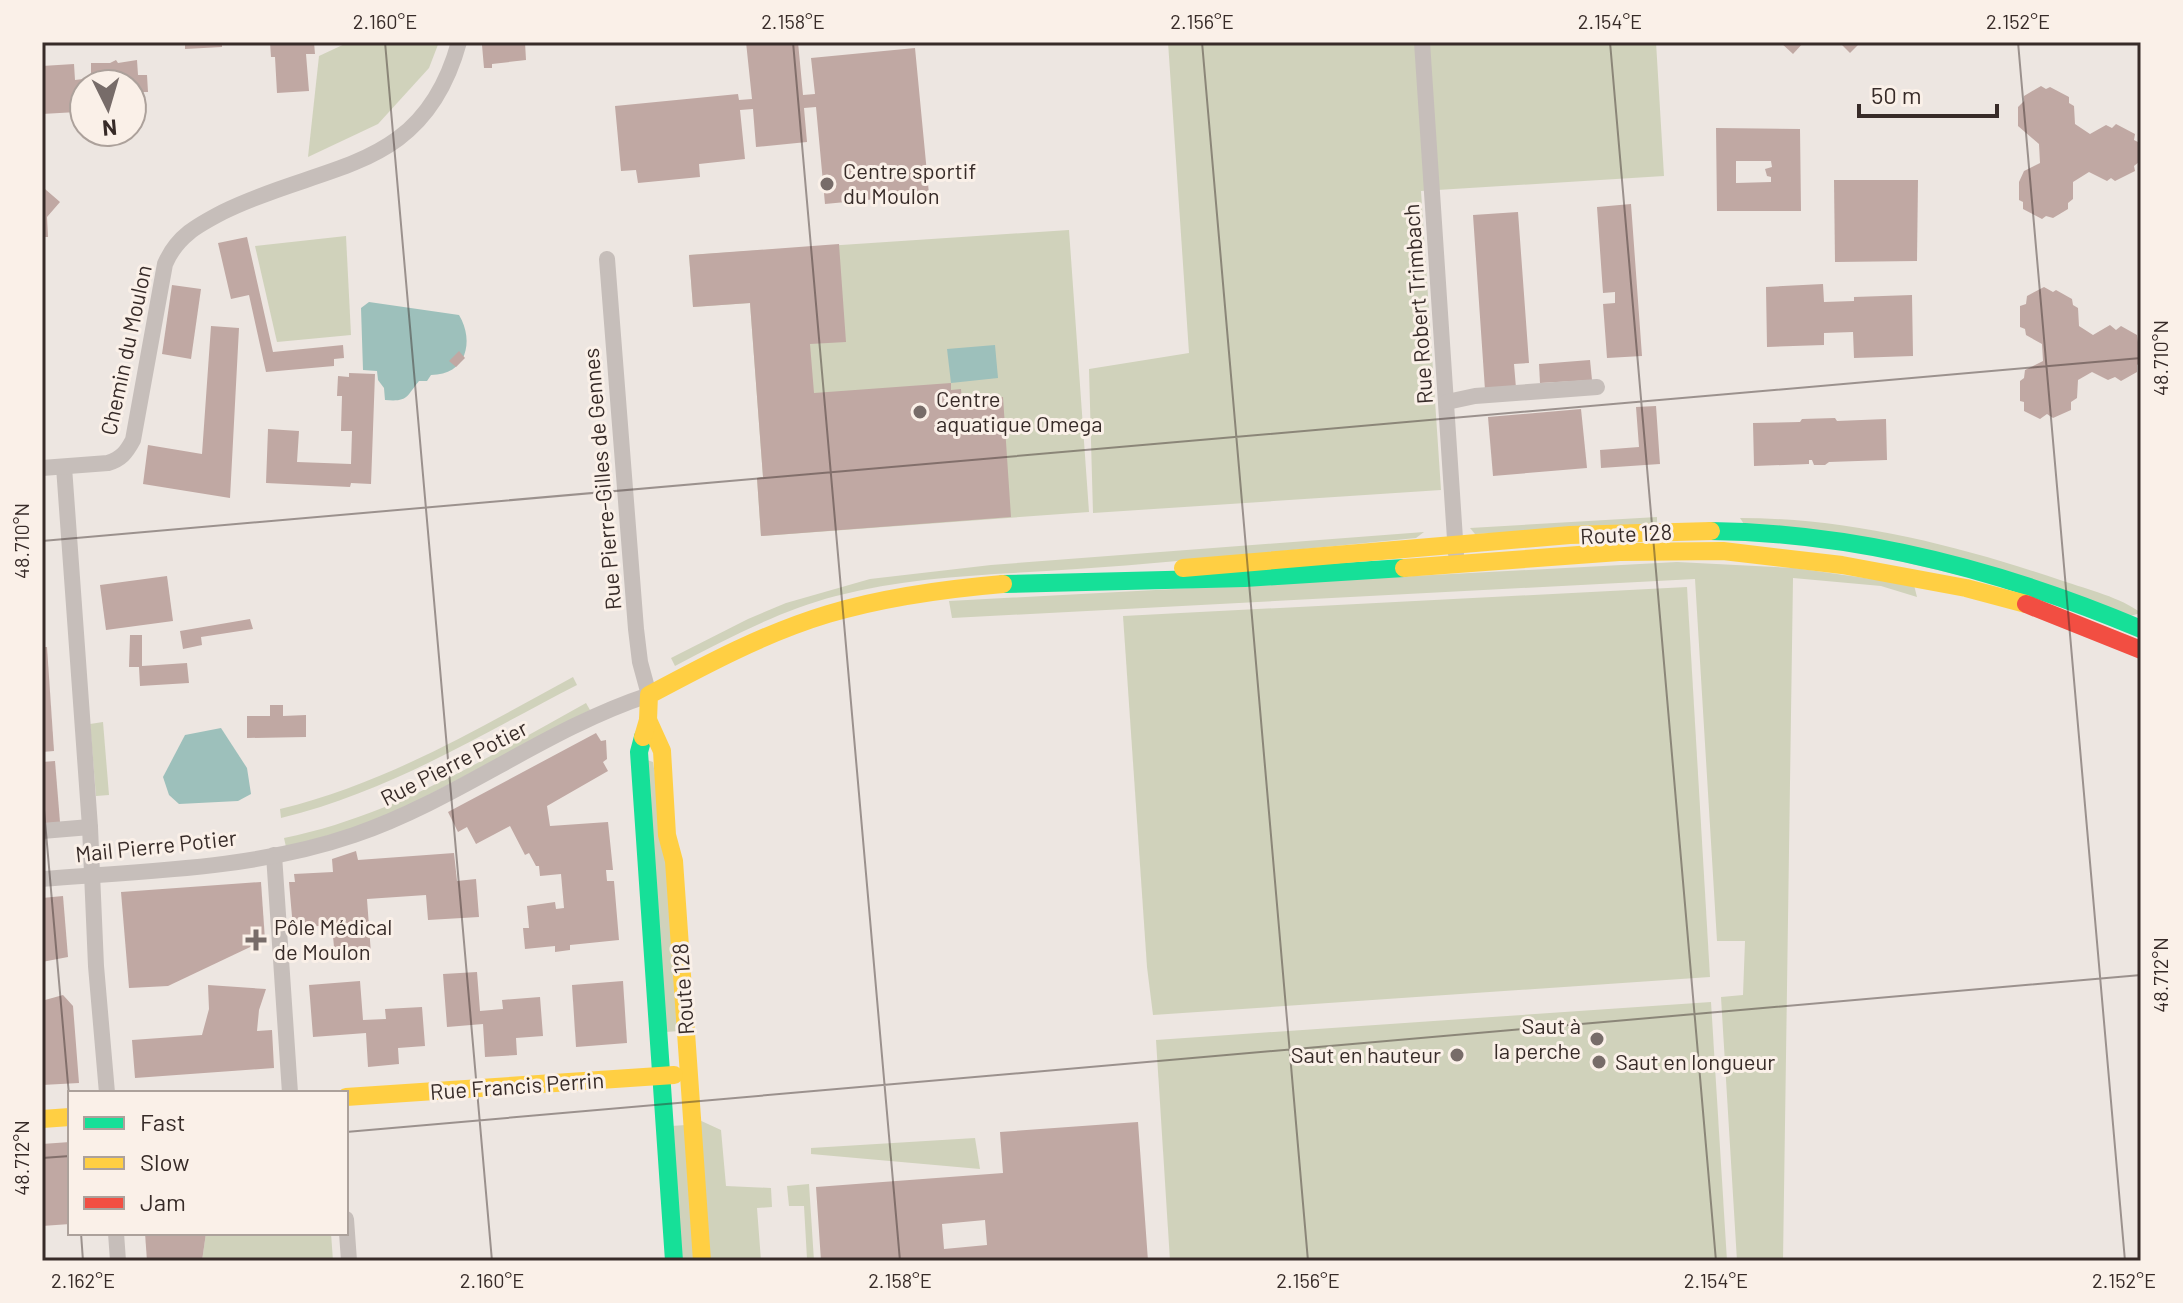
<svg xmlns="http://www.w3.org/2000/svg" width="2183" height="1303" font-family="Barlow,sans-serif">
<rect width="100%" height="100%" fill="#ede6e1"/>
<g fill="#d0d2bb">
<polygon points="349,42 439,42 429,68 378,124 308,157 319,56"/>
<polygon points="1168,42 1656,42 1664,176 1421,191 1441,490 1093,513 1089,369 1189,353"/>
<polygon points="1069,230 1089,512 761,536 757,478 763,477 750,303 693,307 689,255"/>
<polygon points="346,236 351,335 277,342 255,246"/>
<polygon points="1657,517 1657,526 1475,534 1470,528"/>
<path d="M1740,518C1850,518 1960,546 2063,581C2087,589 2122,598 2141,613L2130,616L1744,524Z"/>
<path d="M1424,532L1416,538C1303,549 1190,561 1077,569C996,575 915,575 836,596C779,611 726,639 675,666L671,658L748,619L786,603L870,579L991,565Z"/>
<polygon points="1677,562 1795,568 1914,585 1917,597 1881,586 1793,578 1783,1261 1737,1261 1721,997 1743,995 1745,941 1717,941 1695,579 952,618 949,601"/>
<polygon points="1687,587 1710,977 1153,1015 1147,967 1123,616"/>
<path d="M573,677L577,685C478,736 391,791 281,818L280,809C385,784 479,728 573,677Z"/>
<path d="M586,703L590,710L400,810L348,830L286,847L284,838C393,816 490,756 586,703Z"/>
<polygon points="103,722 109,795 96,796 90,724"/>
<polygon points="647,760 653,762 668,859 680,1031 665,1032"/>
<polygon points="1711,1002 1727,1261 1170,1261 1156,1040"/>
<polygon points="697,1119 721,1130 726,1186 771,1188 772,1207 757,1208 761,1261 707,1261"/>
<polygon points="686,1125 696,1261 680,1261 671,1126"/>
<polygon points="975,1138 980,1169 811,1154 811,1148"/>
<polygon points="809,1184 814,1261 799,1261 807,1259 804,1206 789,1206 787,1186"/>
<polygon points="206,1233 331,1233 333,1261 202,1261"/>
</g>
<g fill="#9dc0bb">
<path d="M369,302L459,315C475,342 466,375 431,375L427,381H419C406,397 408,402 385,400L384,388L378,380L377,371L363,370L361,308Z"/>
<polygon points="995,345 998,378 951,383 947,349"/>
<polygon points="221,728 247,768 251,794 238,801 179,804 169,795 163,777 185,735"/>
</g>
<g fill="#c0a8a3" fill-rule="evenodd">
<polygon points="185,42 222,42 222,47 185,49"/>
<polygon points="270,42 314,42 315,54 306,54 309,91 277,93 275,57 271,57"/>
<polygon points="490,42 525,42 526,60 492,64 492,68 484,68 482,45"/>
<polygon points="746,42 798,42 803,95 815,94 811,58 915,48 929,194 825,204 816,107 804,108 807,142 756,147 753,109 740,110 745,159 699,164 700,177 638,183 636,170 621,171 615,106 738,94 739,100 752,99"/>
<polygon points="1780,42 1804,42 1793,54"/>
<polygon points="1839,42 1861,42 1850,53"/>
<polygon points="116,60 118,63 137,60 138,75 147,75 148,92 139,92 140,108 132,108 132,84 84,84 84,120 78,121 77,112 42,114 42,66 74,64 75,80 91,78 91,63 110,63"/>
<polygon points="2041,86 2046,89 2050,87 2069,97 2069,103 2074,106 2075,124 2090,134 2106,125 2112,128 2116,124 2135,134 2134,140 2140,143 2139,162 2134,166 2135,171 2115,181 2111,178 2107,181 2089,172 2073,182 2073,199 2068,203 2068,209 2053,218 2046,216 2042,219 2023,209 2023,202 2019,200 2019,182 2024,171 2040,163 2039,144 2018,126 2018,107 2024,101 2024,96"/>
<path d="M1716,128L1800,129L1801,211H1717ZM1736,161H1771L1772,167L1765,169L1767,176L1771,177V182L1736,183Z"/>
<polygon points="1834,180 1918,180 1917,261 1835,262"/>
<polygon points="42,182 44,182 45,189 60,202 47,217 48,237 42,237"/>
<polygon points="1631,204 1642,356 1607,358 1603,304 1615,303 1615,292 1603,293 1597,207"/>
<polygon points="1518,212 1529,363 1514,364 1516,388 1485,390 1473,215"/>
<polygon points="247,237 273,352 343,345 344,358 334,359 334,366 266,372 249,295 231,299 218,243"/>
<polygon points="839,244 846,342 810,344 814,393 951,383 951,390 961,389 962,400 1003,397 1011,517 761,536 757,478 763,477 750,303 693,307 689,255"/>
<polygon points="1823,284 1824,302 1854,301 1854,297 1912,295 1913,356 1854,358 1853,332 1824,333 1824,345 1767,347 1766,287"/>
<polygon points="172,285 201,289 191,359 162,354"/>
<polygon points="2044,287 2053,292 2056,290 2072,299 2073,305 2078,308 2079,326 2093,335 2110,325 2116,330 2121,326 2137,335 2138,342 2141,344 2141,362 2137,365 2137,372 2121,381 2115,377 2108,380 2092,372 2078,380 2077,398 2071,402 2071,410 2053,418 2047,414 2040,419 2024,411 2024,402 2020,401 2020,381 2024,378 2025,370 2043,361 2042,344 2026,335 2025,329 2020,327 2020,306 2026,304 2027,296"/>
<polygon points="211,326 239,328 230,498 143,484 148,445 202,454"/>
<polygon points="459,351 465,358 456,367 449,361"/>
<polygon points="1590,360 1592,380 1540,383 1539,364"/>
<polygon points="349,373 375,374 371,484 351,483 350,487 266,483 268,429 299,431 297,462 351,464 352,431 341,431 342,396 337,396 338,376 349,377"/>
<polygon points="1656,406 1660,464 1601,468 1600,450 1639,447 1636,407"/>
<polygon points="1581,409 1587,468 1493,476 1488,417"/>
<polygon points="1835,418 1837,421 1886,419 1887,460 1829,462 1825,465 1814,465 1812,460 1809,460 1809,464 1754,466 1753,423 1800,422 1802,419"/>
<polygon points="167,576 173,621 106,630 100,585"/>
<polygon points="250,619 253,629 201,637 202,645 183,649 180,631"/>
<polygon points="130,635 142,635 142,666 187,663 189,683 140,686 139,667 129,667"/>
<polygon points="42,647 47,647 54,751 42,752"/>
<polygon points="270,705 283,705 283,716 306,715 306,737 247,738 247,716 270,716"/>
<polygon points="596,733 601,741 606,740 607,759 603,762 608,771 547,806 550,826 608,822 613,870 606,870 607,881 614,881 619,940 570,945 570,950 555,952 555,946 525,949 523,928 529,928 527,906 555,902 556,909 564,908 561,874 540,876 539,866 536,866 529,853 525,855 510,826 476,844 467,827 458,832 448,812"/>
<polygon points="55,761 60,822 42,824 42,762"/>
<polygon points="356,851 358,860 454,853 457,881 476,879 479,917 428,920 426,895 367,899 371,954 335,958 332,925 293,928 289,882 295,882 294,874 333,872 332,859"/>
<polygon points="261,882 265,940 168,986 129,988 121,892"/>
<polygon points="63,896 68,957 42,962 42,898"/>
<polygon points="477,972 480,1011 503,1009 502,1000 540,997 543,1036 516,1038 517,1055 485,1057 483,1024 447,1027 443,974"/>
<polygon points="360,981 363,1020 386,1019 385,1009 422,1007 425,1046 398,1048 399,1064 368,1067 366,1033 313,1037 309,985"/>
<polygon points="623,981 627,1043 576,1047 572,985"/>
<polygon points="208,985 266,989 259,1010 257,1031 272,1030 274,1068 135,1078 132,1040 202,1035 209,1009"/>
<polygon points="42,993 45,1000 63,995 73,1006 79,1083 42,1085"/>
<path d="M1138,1122L1148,1261H821L816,1187L1003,1173L1000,1132ZM985,1220L987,1245L944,1249L942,1224Z"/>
<polygon points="70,1142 70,1224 42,1226 42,1144"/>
<polygon points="145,1233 206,1233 202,1261 147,1261"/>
</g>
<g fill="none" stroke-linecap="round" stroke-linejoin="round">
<g stroke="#c6beba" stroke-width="16">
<polyline points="1422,42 1456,554"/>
<polyline points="1447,402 1475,396 1597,387"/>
<polyline points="64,467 90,827 96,966 107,1093"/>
<path d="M42,468L108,463C121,459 126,453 133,440L165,264C177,236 198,225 223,212C326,161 423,174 459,42"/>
<polyline points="42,831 90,827"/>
<polyline points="274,855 290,1093"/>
<path d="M42,879C145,871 255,869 354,835C457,800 545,729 649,695L640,662L636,629L607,259"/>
<polyline points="346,1219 349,1261"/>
<polyline points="116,1233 118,1261"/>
</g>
<g stroke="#16e098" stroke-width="18">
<path d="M1711,531C1860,533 2004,571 2141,629"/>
<polyline points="1003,584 1245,578 1404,568"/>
<polyline points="643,737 639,752 674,1261"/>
</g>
<g stroke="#ffcf43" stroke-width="18">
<polyline points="1183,568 1570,535 1711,531"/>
<polyline points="1404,568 1619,552 1723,551 1842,565 1966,588 2026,604"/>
<polyline points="648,720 662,751 667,835 674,861 702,1261"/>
<path d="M643,737L648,720L649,695C707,664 765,633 828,614C885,597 944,589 1003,584"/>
<polyline points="346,1097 674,1075"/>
<polyline points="42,1119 70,1117"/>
</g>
<polyline stroke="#f24e42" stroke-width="18" points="2026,604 2141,650"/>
</g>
<path fill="none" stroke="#372b28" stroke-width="2" stroke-opacity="0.45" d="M385,42L492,1261M793,42L900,1261M1202,42L1308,1261M1610,42L1716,1261M2018,42L2125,1261M42,541L2141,358M42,787L70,1107M346,1132L2141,975M42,1158L70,1156M81,1233L83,1261"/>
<g fill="#776c69" stroke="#faf0e8" stroke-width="3">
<circle cx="827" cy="184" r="8"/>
<circle cx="920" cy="412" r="8"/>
<path d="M252 928h8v8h8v8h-8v8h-8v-8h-8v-8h8z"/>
<circle cx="1597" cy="1039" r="8"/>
<circle cx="1457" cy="1055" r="8"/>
<circle cx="1599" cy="1062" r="8"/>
</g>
<g text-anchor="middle" stroke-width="6" stroke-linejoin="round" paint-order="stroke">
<g font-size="22" fill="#372b28" stroke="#faf0e8" text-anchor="start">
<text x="843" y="179">Centre sportif<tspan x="843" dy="25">du Moulon</tspan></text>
<text x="936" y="407">Centre<tspan x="936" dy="25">aquatique Omega</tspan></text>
<text x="274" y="935">Pôle Médical<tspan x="274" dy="25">de Moulon</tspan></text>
<text x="1581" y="1034" text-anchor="end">Saut à<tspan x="1581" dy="25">la perche</tspan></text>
<text x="1441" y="1063" text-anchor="end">Saut en hauteur</text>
<text x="1615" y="1070">Saut en longueur</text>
</g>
<g font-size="22" fill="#372b28" stroke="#faf0e8">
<text transform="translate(1418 304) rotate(-94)" y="8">Rue Robert Trimbach</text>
<text transform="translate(126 350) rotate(-78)" y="8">Chemin du Moulon</text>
<text transform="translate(602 479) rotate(-95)" y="8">Rue Pierre-Gilles de Gennes</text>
<text transform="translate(1626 534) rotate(-3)" y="8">Route 128</text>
<text transform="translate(454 763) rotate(-27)" y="8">Rue Pierre Potier</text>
<text transform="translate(156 846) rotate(-6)" y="8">Mail Pierre Potier</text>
<text transform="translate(683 989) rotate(-94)" y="8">Route 128</text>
<text transform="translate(517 1086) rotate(-4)" y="8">Rue Francis Perrin</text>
</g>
</g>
<rect width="2183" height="1303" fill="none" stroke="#faf0e8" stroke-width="88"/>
<rect x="68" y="1091" width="280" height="144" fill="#faf0e8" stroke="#aca19b" stroke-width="2"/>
<rect x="84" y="1117" width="40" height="12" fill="#16e098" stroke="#aca19b" stroke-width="2"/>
<text x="140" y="1131" font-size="24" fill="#372b28">Fast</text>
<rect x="84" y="1157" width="40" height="12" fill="#ffcf43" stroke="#aca19b" stroke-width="2"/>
<text x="140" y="1171" font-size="24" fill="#372b28">Slow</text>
<rect x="84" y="1197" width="40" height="12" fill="#f24e42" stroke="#aca19b" stroke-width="2"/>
<text x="140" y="1211" font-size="24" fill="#372b28">Jam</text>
<g transform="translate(108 108) rotate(175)"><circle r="38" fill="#faf0e8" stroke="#aca19b" stroke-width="2"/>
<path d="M0-6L14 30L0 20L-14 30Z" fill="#776c69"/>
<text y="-12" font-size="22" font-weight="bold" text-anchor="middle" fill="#372b28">N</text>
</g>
<path d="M1859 104v12h138v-12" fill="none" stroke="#372b28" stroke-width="4"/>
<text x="1871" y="104" font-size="24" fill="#372b28" stroke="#faf0e8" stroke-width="6" paint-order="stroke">50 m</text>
<rect x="44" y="44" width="2095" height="1215" fill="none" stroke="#372b28" stroke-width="3"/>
<g font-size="20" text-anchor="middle" fill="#372b28">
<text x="385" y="29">2.160°E</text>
<text x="793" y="29">2.158°E</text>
<text x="1202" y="29">2.156°E</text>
<text x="1610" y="29">2.154°E</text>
<text x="2018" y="29">2.152°E</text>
<text transform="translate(2161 358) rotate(-90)" y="7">48.710°N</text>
<text transform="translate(22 541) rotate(-90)" y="7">48.710°N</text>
<text transform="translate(2161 975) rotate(-90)" y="7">48.712°N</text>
<text transform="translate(22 1158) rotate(-90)" y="7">48.712°N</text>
<text x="83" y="1288">2.162°E</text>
<text x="492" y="1288">2.160°E</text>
<text x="900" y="1288">2.158°E</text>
<text x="1308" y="1288">2.156°E</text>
<text x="1716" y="1288">2.154°E</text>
<text x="2124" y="1288">2.152°E</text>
</g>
</svg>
